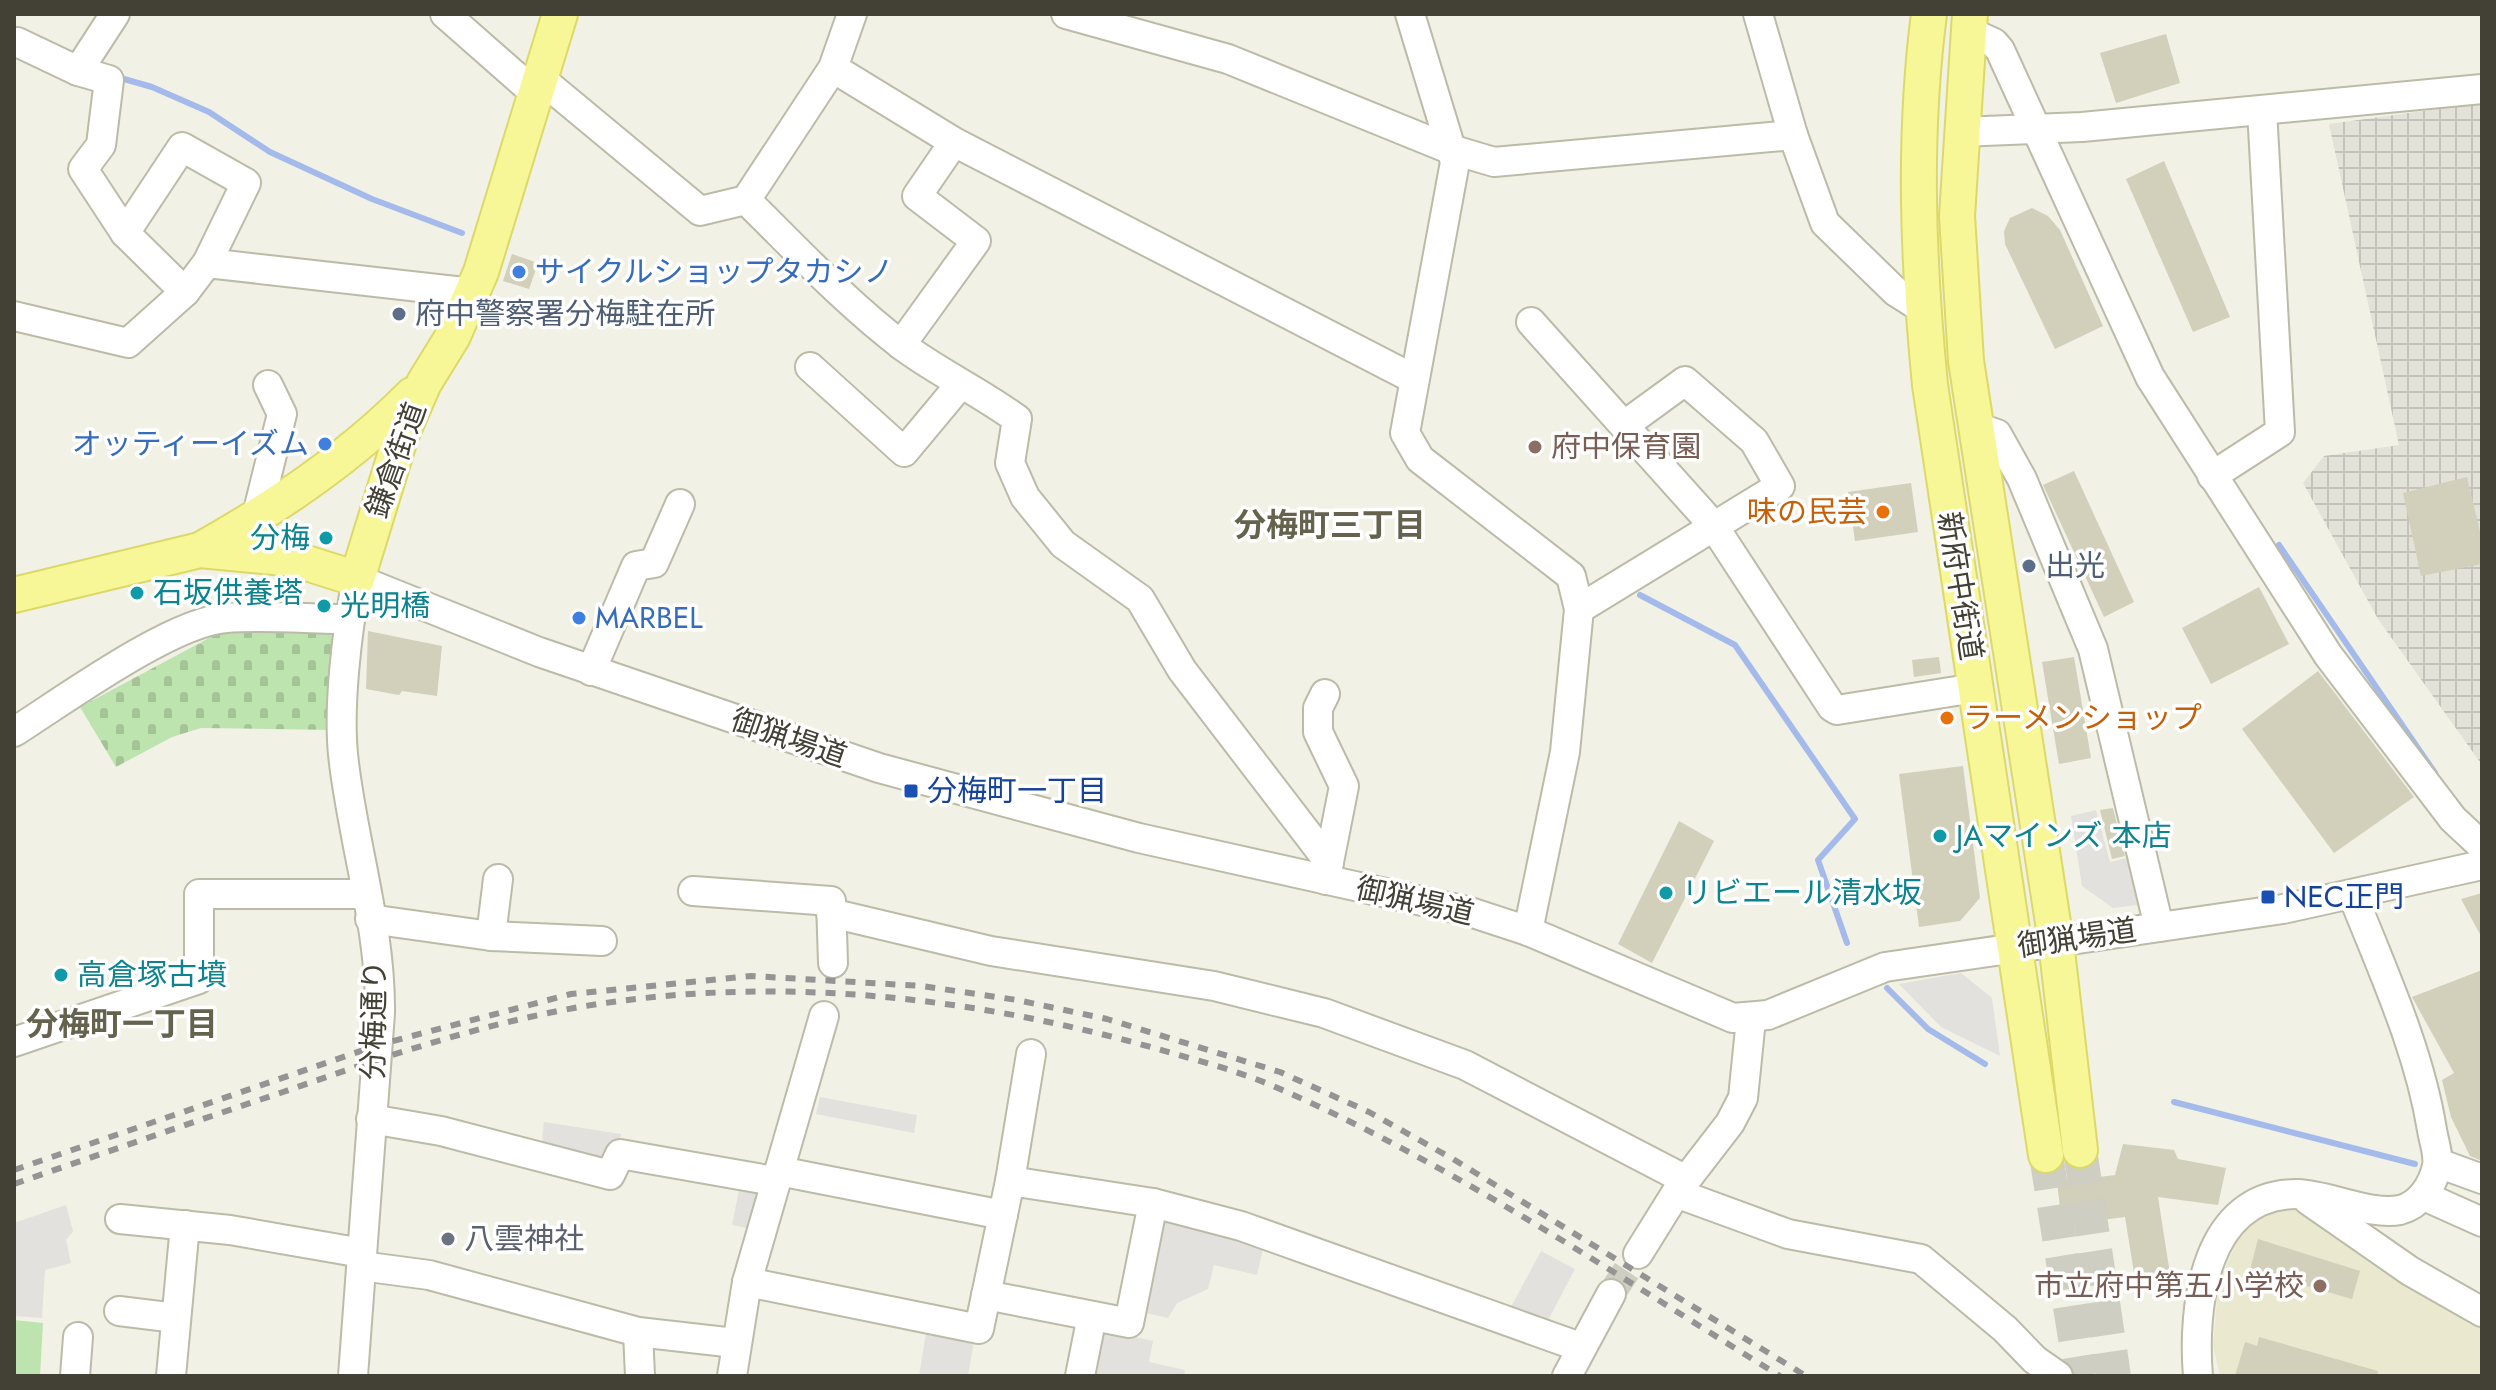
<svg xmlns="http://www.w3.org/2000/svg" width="2496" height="1390" font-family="Jost,'Noto Sans JP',sans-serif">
<defs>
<pattern id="industrial-grid" width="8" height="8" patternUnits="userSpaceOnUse" patternTransform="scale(2)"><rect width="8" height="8" fill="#e3e2d9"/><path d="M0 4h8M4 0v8" fill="none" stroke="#c4c3bb"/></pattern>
<pattern id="cemetery-stones" width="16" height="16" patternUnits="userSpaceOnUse" patternTransform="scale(2)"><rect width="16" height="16" fill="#bde3af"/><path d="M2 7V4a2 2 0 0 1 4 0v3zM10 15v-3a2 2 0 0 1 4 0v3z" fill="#a4c497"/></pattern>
</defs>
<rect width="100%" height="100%" fill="#f1f1e5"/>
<polygon fill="url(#industrial-grid)" points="2482,103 2482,765 2378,619 2303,483 2324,456 2399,445 2329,124"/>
<polygon fill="#eae9cf" points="2293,1208 2322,1219 2482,1324 2482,1376 2220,1376 2213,1346 2217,1300 2223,1272 2242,1231 2269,1213"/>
<polygon fill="#bde3af" points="14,1320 43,1323 40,1376 14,1376"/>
<polygon fill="url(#cemetery-stones)" points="335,629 332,730 201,728 172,737 116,767 80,707 224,630"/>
<g fill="#e2e1dd">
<polygon points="2096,810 2110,862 2148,853 2161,902 2113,908 2082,886 2071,816"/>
<polygon points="1961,973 1992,998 2000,1056 1941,1027 1899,984"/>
<polygon points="820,1097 917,1115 914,1133 816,1114"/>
<polygon points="544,1122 621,1134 618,1151 599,1160 549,1149 542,1139"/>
<polygon points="740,1185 761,1189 752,1229 732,1225"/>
<polygon points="66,1205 73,1231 66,1240 71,1263 45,1270 42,1318 14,1316 14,1223"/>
<polygon points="1162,1217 1265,1240 1257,1275 1214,1265 1208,1289 1177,1303 1168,1318 1141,1312"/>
<polygon points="1541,1251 1575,1269 1545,1326 1511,1307"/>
<polygon points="1096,1328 1153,1341 1149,1362 1185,1370 1184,1376 1084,1376"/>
<polygon points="926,1333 974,1341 968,1376 919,1376"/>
</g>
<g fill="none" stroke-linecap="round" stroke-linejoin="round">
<g stroke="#a4baeb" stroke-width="6">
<polyline points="117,77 152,87 209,112 270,152 372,199 462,233"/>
<polyline points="2279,545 2435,773"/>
<polyline points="1640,595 1735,645 1855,819 1818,860 1847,943"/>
<polyline points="1887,988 1928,1029 1985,1064"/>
<polyline points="2174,1102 2415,1164"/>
</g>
</g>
<g fill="#d2cfbb">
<polygon points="2166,34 2180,83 2116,103 2100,53"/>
<polygon points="2164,161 2230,317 2193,332 2126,179"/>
<polygon points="2032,208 2048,216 2060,230 2103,326 2055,349 2005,244 2004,231 2010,218"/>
<polygon points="512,254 538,263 529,289 503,281"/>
<polygon points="2074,471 2134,602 2104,617 2043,485"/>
<polygon points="2467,477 2482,540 2482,564 2421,576 2403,493"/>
<polygon points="1911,483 1918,532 1855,541 1848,492"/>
<polygon points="2259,587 2289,644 2211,684 2182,628"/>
<polygon points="368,631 442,646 437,696 402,691 399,695 366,689"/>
<polygon points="1939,657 1941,673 1914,677 1912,660"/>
<polygon points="2074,657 2091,758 2059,764 2042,662"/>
<polygon points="2318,671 2414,797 2334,853 2242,729"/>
<polygon points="1963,766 1980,898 1960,921 1919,927 1899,774"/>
<polygon points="2113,808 2125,856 2112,859 2100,810"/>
<polygon points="1679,821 1714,841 1652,963 1618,944"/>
<polygon points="2482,893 2482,938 2461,899"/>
<polygon points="2482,970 2482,1161 2470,1156 2451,1117 2442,1080 2454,1073 2412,997"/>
<polygon points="2123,1144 2174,1150 2178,1159 2226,1168 2218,1205 2158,1197 2170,1274 2135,1279 2125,1217 2062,1225 2057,1182 2115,1175"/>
<polygon points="2258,1239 2360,1271 2352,1299 2250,1270"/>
<polygon points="2259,1337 2378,1371 2377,1376 2235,1376 2245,1342 2257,1346"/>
</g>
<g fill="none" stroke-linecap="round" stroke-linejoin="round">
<polyline stroke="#cecec2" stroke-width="28" stroke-dasharray="28 14" stroke-linecap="butt" points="1611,1294 1638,1254"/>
<g stroke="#cecec2" stroke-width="34" stroke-dasharray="34 17" stroke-linecap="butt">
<polyline points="2080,1150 2114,1376"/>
<polyline points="2046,1155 2081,1376"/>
</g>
<defs>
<g id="minor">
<polyline points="115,14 78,71 109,80 101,145 83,169 125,233 185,292"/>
<polyline points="445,14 536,94"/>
<polyline points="1066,14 1228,59 1447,148 1494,162 1793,135 1825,223 1896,292 1923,309"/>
<polyline points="1410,14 1455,162 1405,433 1420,459 1571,576 1579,609 1565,752 1528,931"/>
<polyline points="1758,14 1793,135"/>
<polyline points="1968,31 1994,43 2000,50 2150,377 2328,655 2453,819 2482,846"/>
<polyline points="17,42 78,71"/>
<polyline points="833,68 954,142 1414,379"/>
<polyline points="541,79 700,211 746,200 833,68 852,14"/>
<polyline points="1960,132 2082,127 2482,89"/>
<path d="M746,200C797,250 847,304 904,347C941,374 980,392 1017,419L1010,463L1025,497L1063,544L1140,599L1182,670L1329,862L1326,880"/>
<polyline points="125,233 182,147 246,183 207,263"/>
<polyline points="14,316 128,343 185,292 207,263 473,293"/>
<polyline points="1531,322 1713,525 1832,707 1837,710 1975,688"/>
<polyline points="901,345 976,241 917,196 954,142"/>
<polyline points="810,367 904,452 959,386"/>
<polyline points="1974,426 1997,434 2022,479 2093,649 2159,927"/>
<polyline points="2212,476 2280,432 2262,110"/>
<polyline points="256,519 282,414 268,385"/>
<polyline points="1579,609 1780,486 1754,441 1685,381 1626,424"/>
<polyline points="591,671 636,566 654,563 680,504"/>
<polyline points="1325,694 1318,708 1318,732 1344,786 1329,862"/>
<path d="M14,732C63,701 171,622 226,618C266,615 309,619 350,619"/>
<polyline points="693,891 831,901 833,963"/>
<polyline points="831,913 991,951 1214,986 1324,1013 1465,1065 1686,1180"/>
<polyline points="370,919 491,936 602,941"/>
<polyline points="491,936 498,879"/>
<polyline points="1751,1019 1743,1098 1730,1123 1676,1193 1788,1234 1921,1259 2005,1329 2035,1360 2058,1376"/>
<polyline points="14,1042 199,979 199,894 365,894"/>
<polyline points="371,1119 441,1131 610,1175 620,1154 774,1181"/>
<polyline points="2438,1163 2482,1179"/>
<polyline points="779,1171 1003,1215"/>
<polyline points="1010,1181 1031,1054"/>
<polyline points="2424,1196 2482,1222"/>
<polyline points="2308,1200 2410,1271 2482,1312"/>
<polyline points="120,1219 230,1230 362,1253"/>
<polyline points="1638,1254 1676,1193"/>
<polyline points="361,1266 429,1275 638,1332 735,1343"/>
<polyline points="747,1282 979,1329 1010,1181 1153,1203 1241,1226 1580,1347"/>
<polyline points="986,1295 1129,1323 1153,1203"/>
<polyline points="119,1311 176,1318"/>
<polyline points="638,1332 640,1376"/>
<polyline points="75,1376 78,1337"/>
<polyline points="171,1376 185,1225"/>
<path d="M353,1376L380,1013C381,929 354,846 344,763C337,712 347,630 357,579L539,652L879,768L1139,838L1467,911L1528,931L1733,1018L1768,1015L1885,967L2283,909L2482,865"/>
<polyline points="732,1376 747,1282 824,1016"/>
<polyline points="1080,1376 1092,1316"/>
<polyline points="1567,1376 1611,1294"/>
<path d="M2198,1376C2192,1306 2205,1193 2298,1194C2328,1195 2371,1216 2400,1210C2420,1205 2433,1185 2437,1166C2439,1155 2434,1142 2432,1130C2419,1049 2383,972 2353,896"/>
</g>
<g id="major">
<path d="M1929,14C1913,137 1918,262 1930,385L2046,1155"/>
<polyline points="1970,14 1957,216 1966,361 2056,942 2080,1150"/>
<path d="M200,550C277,507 350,458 412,395"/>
<polyline points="14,595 200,550 294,559 357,579 401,436 424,383 453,336 481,272 560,14"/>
</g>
</defs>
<use href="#minor" stroke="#bcbba8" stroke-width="32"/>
<use href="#major" stroke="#dcd968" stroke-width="38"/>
<use href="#minor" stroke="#fff" stroke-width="28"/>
<use href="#major" stroke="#f8f797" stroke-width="34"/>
<g stroke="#949494" stroke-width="6" stroke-dasharray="10 10" stroke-linecap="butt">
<polyline points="14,1170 378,1045 571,994 751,976 922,986 1017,1000 1107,1019 1280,1072 1369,1112 1453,1159 1806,1376"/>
<path d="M14,1184C104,1153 193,1122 283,1092C378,1059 474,1026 574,1008C767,974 966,995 1154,1048C1196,1060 1240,1071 1280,1089C1456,1166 1617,1276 1780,1376"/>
</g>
</g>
<g fill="#3f7fe0" stroke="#fff" stroke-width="3">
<circle cx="519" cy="272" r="8"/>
<circle cx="325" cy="444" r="8"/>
<circle cx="579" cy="618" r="8"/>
</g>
<g fill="#5c6f8a" stroke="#fff" stroke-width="3">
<circle cx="399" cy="314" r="8"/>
<circle cx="2029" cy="566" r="8"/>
</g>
<g fill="#8d6e63" stroke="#fff" stroke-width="3">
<circle cx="1535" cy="447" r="8"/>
<circle cx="2320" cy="1286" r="8"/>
</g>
<g fill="#e8710a" stroke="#fff" stroke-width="3">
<circle cx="1883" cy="512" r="8"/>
<circle cx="1947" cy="718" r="8"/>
</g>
<g fill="#0f9aa8" stroke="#fff" stroke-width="3">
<circle cx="326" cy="538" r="8"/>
<circle cx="137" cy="593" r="8"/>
<circle cx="324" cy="606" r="8"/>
<circle cx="1940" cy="836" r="8"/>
<circle cx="1666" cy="893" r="8"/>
<circle cx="61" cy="975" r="8"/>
</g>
<g fill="#1a4fb4" stroke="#fff" stroke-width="3">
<rect x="903" y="783" width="16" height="16" rx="4"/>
<rect x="2260" y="889" width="16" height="16" rx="4"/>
</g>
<circle fill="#6b7280" stroke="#fff" stroke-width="3" cx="448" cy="1239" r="8"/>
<g text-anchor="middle" stroke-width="7" stroke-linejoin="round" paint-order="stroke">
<g font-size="30" fill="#366cbe" stroke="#fff" text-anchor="start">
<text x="535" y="282">サイクルショップタカシノ</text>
<text x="309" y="454" text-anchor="end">オッティーイズム</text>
<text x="595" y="628">MARBEL</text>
</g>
<g font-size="30" fill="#4e5e75" stroke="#fff" text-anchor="start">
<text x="415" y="324">府中警察署分梅駐在所</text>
<text x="2045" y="576">出光</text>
</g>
<g font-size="30" fill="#785e54" stroke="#fff" text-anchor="start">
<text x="1551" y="457">府中保育園</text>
<text x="2304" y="1296" text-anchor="end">市立府中第五小学校</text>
</g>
<g font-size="30" fill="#434135" stroke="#fff">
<text transform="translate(396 460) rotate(-70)" y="10">鎌倉街道</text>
<text transform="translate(1960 586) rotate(81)" y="10">新府中街道</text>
<text transform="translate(789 738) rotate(19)" y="10">御猟場道</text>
<text transform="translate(1415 901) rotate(13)" y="10">御猟場道</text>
<text transform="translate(2077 938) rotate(-8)" y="10">御猟場道</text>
<text transform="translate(374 1020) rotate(-89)" y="10">分梅通り</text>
</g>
<g font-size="30" fill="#c56008" stroke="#fff" text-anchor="end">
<text x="1867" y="522">味の民芸</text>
<text x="1963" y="728" text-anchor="start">ラーメンショップ</text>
</g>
<g font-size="30" fill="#0d838f" stroke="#fff" text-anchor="start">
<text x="310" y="548" text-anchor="end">分梅</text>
<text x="153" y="603">石坂供養塔</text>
<text x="340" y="616">光明橋</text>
<text x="1956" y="846">JAマインズ 本店</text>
<text x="1682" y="903">リビエール清水坂</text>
<text x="77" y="985">高倉塚古墳</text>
</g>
<g font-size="30" fill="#164399" stroke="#fff" text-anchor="start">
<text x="927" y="801">分梅町一丁目</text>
<text x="2284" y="907">NEC正門</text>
</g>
<g font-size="30" fill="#5b616d" stroke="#fff" text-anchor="start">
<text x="464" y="1249">八雲神社</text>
</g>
<g font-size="32" font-weight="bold" fill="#65624d" stroke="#fff">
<text x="1330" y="536">分梅町三丁目</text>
<text x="122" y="1035">分梅町一丁目</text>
</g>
</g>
<rect width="2496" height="1390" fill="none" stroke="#434135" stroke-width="32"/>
</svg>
